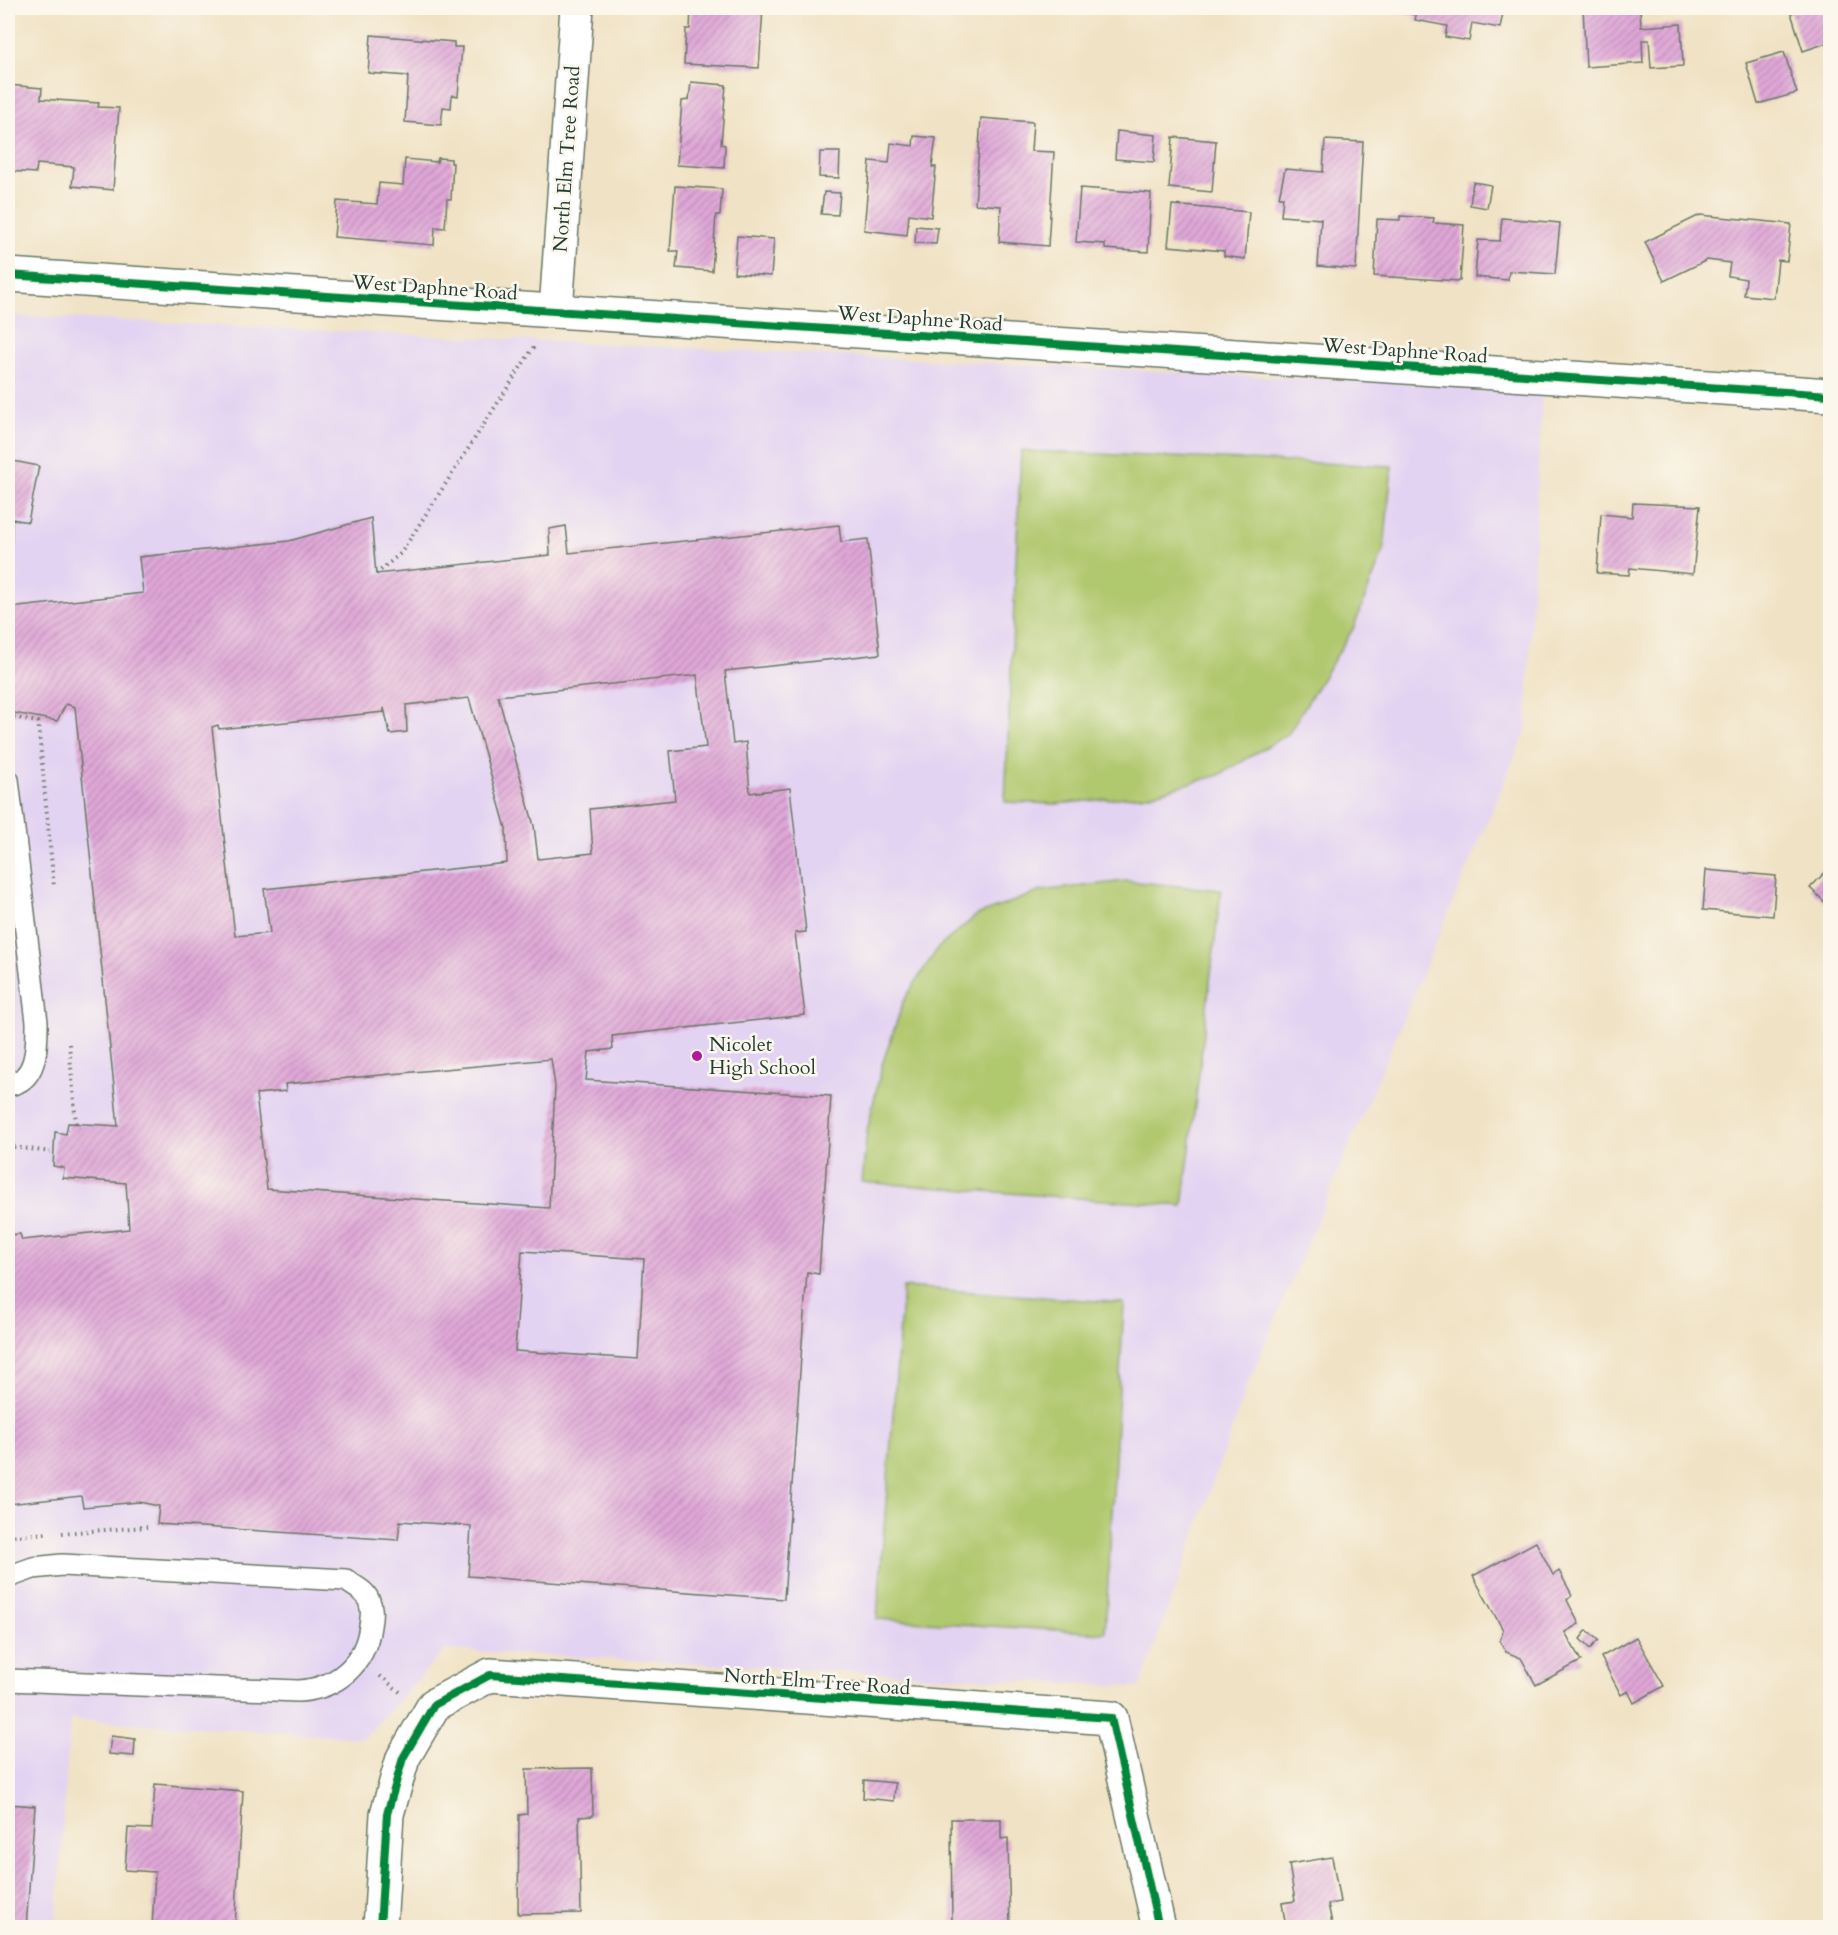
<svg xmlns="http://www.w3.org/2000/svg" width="1838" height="1935" font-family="Cardo,serif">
<defs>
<pattern id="building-hatch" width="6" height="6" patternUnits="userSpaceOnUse" patternTransform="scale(1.5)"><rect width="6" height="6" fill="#e0a7d8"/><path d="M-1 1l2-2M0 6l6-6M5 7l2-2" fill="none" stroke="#b589b0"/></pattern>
</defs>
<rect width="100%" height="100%" fill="#fbf7ec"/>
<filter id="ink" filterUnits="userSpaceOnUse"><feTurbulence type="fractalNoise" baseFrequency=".0167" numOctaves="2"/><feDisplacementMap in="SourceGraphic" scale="12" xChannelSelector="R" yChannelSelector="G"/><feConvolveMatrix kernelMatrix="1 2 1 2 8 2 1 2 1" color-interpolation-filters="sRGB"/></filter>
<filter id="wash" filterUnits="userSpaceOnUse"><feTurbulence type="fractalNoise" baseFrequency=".008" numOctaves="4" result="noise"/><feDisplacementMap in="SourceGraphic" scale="24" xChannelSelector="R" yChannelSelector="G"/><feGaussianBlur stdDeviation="1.35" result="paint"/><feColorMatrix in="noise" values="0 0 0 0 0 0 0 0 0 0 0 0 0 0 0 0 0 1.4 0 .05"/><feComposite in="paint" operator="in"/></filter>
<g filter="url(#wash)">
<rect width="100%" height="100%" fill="#f0e2c4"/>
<polygon fill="#e3d3f2" points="8,315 1542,390 1526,731 1249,1381 1140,1687 445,1650 364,1738 70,1719 56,1927 8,1928"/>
<g fill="#b0c86e" stroke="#688251" stroke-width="1.5">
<polygon points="1021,451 1392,466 1384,549 1353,629 1288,734 1219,775 1148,795 1057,804 1005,802"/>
<polygon points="1126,881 1221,890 1183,1206 862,1182 867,1131 882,1065 904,1000 938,948 977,915 1041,891"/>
<polygon points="903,1287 1124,1303 1105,1633 877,1619"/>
</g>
<g id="blocks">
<g fill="url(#building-hatch)" fill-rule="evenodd">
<polygon points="691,8 763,8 759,68 684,64 686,29 690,29"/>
<polygon points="1379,8 1504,8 1500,28 1472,23 1469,41 1445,37 1447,26 1415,20 1416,15"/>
<polygon points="1583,8 1640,8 1641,27 1681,24 1683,66 1651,68 1649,40 1642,40 1643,63 1586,67"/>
<polygon points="1809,8 1830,8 1830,42 1803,51 1791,13"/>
<polygon points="371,35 454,42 454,47 462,47 458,96 452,95 451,108 443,107 441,125 405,122 408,76 368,73"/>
<polygon points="1784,52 1797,93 1758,104 1746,63"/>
<polygon points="691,82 726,85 721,144 725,145 724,168 677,165 682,101 689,100"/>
<polygon points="8,85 42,88 41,99 99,103 98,107 119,108 113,190 72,186 74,167 37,164 36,173 8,171"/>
<polygon points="981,118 1033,122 1031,151 1054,152 1048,246 999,242 1001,206 975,204"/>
<polygon points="1117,131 1156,135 1154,162 1115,159"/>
<polygon points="914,136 936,138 932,167 936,167 931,217 909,214 907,235 864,230 870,161 889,163 891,143 913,146"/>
<polygon points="1173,137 1216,141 1212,192 1169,188"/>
<polygon points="1325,140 1363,142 1356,269 1318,266 1321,219 1281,216 1283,197 1279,197 1285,169 1323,172"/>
<polygon points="820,152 840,152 839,178 819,177"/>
<polygon points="438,158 451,159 451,163 453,163 451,199 447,199 445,228 435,227 434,245 334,237 337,201 377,204 379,183 403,185 405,159 437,162"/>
<polygon points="1473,182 1491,185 1487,208 1470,205"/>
<polygon points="675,186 722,189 720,215 716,215 712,271 676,268 678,251 670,251"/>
<polygon points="1080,188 1151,193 1148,252 1105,249 1105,244 1076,242"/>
<polygon points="824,192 840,193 838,215 821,214"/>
<polygon points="1172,205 1249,212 1245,259 1224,256 1224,251 1168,246"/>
<polygon points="1700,215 1791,224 1787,261 1778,260 1774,298 1744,295 1746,279 1728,276 1730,263 1707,260 1664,281 1645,242"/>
<polygon points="1400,216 1434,218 1433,223 1464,225 1460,281 1374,276 1377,219 1400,220"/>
<polygon points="1502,218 1560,223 1555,274 1509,271 1508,280 1475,277 1478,240 1500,241"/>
<polygon points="916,226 938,228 936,244 915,243"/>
<polygon points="737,236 774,239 771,276 734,273"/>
<path d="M8,460L39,466L28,522L12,519L10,608L143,593L139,557L289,541L371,518L376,574L550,555L549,529L566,526L569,553L839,525L841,542L868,539L880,654L725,671L733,744L746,742L750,793L790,788L806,932L795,933L805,1015L612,1036L613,1049L589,1052L586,1080L831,1096L819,1274L807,1272L784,1599L468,1576L471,1526L400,1521L398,1540L157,1524L159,1506L139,1502L83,1507L81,1496L8,1504V1235L20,1234L22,1240L129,1229L126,1183L63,1178L64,1168L53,1166L55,1132L66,1134L68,1123L118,1126L75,707L66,704L57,721L8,712ZM697,675L706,747L670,751L675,800L590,809L593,853L538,859L534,826L498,696ZM469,698L506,828L507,863L264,889L270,933L235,936L212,727L218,725L219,729L384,712V708L390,734L407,732L406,705ZM551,1059L555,1086L549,1208L267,1189L256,1094L286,1091L285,1084ZM522,1251L644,1259L638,1359L515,1351Z"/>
<polygon points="1633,503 1700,506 1693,574 1630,568 1629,575 1597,573 1601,514 1632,517"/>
<polygon points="1830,867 1830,907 1810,888"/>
<polygon points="1706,870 1776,876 1773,916 1703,910"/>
<polygon points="1536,1542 1553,1575 1559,1571 1572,1595 1567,1600 1579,1624 1565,1632 1581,1661 1536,1685 1521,1658 1506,1652 1500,1641 1503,1630 1473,1576"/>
<polygon points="1587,1630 1598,1640 1590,1649 1580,1639"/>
<polygon points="1636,1637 1664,1686 1634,1703 1628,1691 1621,1695 1601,1657"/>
<polygon points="111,1736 135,1739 134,1756 109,1754"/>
<polygon points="592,1768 593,1816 579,1817 581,1913 518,1914 519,1815 527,1814 526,1769"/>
<polygon points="864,1780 895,1783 894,1801 863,1798"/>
<polygon points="155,1784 243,1791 235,1928 152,1928 155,1872 125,1870 128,1828 152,1829"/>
<polygon points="8,1804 35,1806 26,1928 8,1928"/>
<polygon points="951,1819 1001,1819 1001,1839 1008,1838 1010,1928 952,1928"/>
<polygon points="1332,1857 1340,1902 1328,1904 1333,1928 1286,1928 1282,1903 1295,1901 1289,1864"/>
</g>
</g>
</g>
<g filter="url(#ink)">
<use href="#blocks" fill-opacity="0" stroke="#687766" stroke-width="1.5"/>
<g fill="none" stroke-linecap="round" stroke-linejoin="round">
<defs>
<g id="lane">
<path d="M8,780L37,1022C37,1045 38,1081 8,1085"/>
<path d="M8,1577L33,1568L62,1565L346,1580C352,1585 361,1589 365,1594C373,1604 372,1615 370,1626C365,1665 336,1689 298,1691L8,1680"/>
</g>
<g id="street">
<polyline points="8,275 1830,395"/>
<polyline points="556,311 577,8"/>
<polyline points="380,1928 387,1814 403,1758 434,1705 490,1675 1111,1718 1159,1928"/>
</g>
</defs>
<use href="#lane" stroke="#687766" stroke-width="24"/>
<use href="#street" stroke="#687766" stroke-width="36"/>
<g stroke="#687766" stroke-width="4" stroke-dasharray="1.5 4.5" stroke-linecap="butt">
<polyline points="376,574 401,553 535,345"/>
<polyline points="8,716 38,722 54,887"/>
<polyline points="69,1044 76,1124"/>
<polyline points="8,1146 50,1152"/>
<polyline points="62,1533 147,1527"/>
<polyline points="8,1536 49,1533"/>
<polyline points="380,1676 400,1692"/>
</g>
<use href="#lane" stroke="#fff" stroke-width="21"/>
<use href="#street" stroke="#fff" stroke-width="33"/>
<defs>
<g id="cycleway">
<polyline points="8,275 1830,395"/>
<polyline points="380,1928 387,1814 403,1758 434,1705 490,1675 1111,1718 1159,1928"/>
</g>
</defs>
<use href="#cycleway" stroke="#fbf7ec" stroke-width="11"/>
<use href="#cycleway" stroke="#00873e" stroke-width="8"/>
</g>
</g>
<circle fill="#b5179e" stroke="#fbf7ec" stroke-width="2" cx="697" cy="1056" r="6"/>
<g text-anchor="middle" stroke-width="5" stroke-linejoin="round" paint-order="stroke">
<g font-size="20" fill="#1f3d34" stroke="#fbf7ec">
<text transform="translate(566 159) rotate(-86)" y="7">North Elm Tree Road</text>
<text transform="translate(435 287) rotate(4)" y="7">West Daphne Road</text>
<text transform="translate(920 318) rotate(4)" y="7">West Daphne Road</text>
<text transform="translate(1405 350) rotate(4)" y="7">West Daphne Road</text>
<text transform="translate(817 1681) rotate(4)" y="7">North Elm Tree Road</text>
</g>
<g font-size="20" fill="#1f3d34" stroke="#fbf7ec" text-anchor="start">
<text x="709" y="1051">Nicolet<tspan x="709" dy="23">High School</tspan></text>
</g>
</g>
<rect width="1838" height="1935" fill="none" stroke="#fbf7ec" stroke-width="30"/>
</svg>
